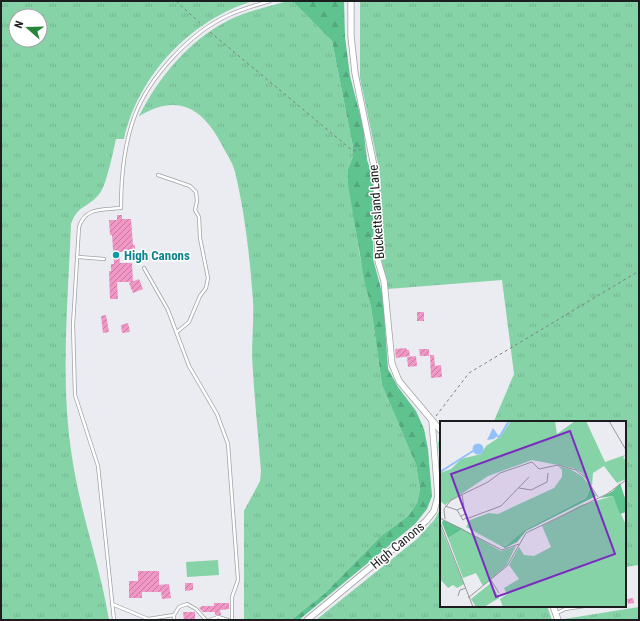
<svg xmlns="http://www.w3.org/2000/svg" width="640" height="621" font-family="'Roboto Condensed',sans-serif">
<defs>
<pattern id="grass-tufts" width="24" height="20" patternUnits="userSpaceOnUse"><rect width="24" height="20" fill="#86d3a8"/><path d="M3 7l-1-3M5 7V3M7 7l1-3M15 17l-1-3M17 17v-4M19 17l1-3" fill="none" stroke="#73b590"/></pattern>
<pattern id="forest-firs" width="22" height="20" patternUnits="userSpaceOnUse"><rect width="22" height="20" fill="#5fc390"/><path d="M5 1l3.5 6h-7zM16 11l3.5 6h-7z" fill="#52a77c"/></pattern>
<pattern id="building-hatch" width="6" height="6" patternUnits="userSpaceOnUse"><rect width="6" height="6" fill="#f097c5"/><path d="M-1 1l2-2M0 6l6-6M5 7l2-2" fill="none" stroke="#c27b9f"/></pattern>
</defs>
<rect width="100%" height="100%" fill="#ebecf1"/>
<g fill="url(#grass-tufts)" fill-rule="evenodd">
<path d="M1,1H253C190,20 138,76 124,139H116C113,152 107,183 100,193C89,208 78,204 71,224C68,302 60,380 72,457C80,512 100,565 109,620H1ZM16,16H40V40H16Z"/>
<path d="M287,1H292L332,41L353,147V156L348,169L359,252L371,307L382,385L416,465L420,489L417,503L408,516L381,536L324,594L291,620H244V511L260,481L261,471C258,433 254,394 252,356C252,338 254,319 253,301C250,259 245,213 235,172C233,163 227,155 223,147C204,109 179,92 139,116C159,77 189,40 229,20C247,11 268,7 287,1Z"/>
<polygon points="360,1 639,1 639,565 625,567 625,422 488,422 494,421 514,374 502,280 388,289 381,257 379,169 360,78"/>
<polygon points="439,440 441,441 441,480 438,443"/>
<polygon points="441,507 441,606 547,606 552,620 316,620 417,539 435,519"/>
<polygon points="639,607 639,620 564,619"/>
</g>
<polygon fill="url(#forest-firs)" points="292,1 344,1 345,37 350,76 363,126 367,160 374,180 373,259 383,296 388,369 398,387 416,411 424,429 428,449 432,496 427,509 415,524 299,620 291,620 324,594 381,536 408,516 417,503 420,489 416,465 382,385 371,307 364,279 348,184 348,169 353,156 353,147 332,41"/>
<polygon fill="#86d3a8" points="218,560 219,575 187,577 186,562"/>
<g fill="url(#building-hatch)">
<polygon points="117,215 122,215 122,219 131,219 133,245 135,245 135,251 119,252 120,263 132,263 133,282 117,282 118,299 110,299 109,271 111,271 111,264 114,264 112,235 110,235 109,220 117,220"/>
<polygon points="139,279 143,289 133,293 129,283"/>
<rect x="417" y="312" width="7" height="9"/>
<polygon points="106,315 109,332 103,333 101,316"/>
<polygon points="128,323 130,332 122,333 121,325"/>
<polygon points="406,348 407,350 409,350 410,356 396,358 395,349"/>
<polygon points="419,349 429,349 429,356 420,356"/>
<polygon points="430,355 434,355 435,366 441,365 442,377 431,378"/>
<polygon points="416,356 417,366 408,367 407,357"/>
<polygon points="138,571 159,571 159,585 169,584 171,598 162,599 161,592 142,592 142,598 129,598 129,581 138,581"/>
<polygon points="185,583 193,583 193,590 185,591"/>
<polygon points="633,598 634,603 628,604 627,599"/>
<polygon points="214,603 229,603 229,609 220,610 221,615 215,615 215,612 203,612 199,608 202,606 214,606"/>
<polygon points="183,612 195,612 195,620 184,620"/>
</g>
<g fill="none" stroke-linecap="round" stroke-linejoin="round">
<defs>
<g id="lane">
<polyline points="158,175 190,186 196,192 197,201 195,210 199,217 200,238 208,278 206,288 200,296 189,322 177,332"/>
<polyline points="79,257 104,259"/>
<polyline points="144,268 168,310 189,366 217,414 228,444 238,580 232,597 232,620"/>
<polyline points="112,604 148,619 174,615 174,620"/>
<polyline points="557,613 565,609 584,606"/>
<polyline points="174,615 179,607 187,604 196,609 206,620"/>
<path d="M114,620L98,466L75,395L73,325L79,227C85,207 103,210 121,208C121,177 124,144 135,115C150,76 191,32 229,15C242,9 256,5 270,1"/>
<polyline points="210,620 218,617 228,620"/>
</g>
<g id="street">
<polyline points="351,1 351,36 355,73 376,176 378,261 384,281 392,364 399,381 441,431"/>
<polyline points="553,606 558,620"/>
<polyline points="307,620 406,538 426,521 434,511 438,496 432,421"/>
</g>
</defs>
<use href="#lane" stroke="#a1a2a7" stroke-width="4"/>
<use href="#street" stroke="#a1a2a7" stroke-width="7"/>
<g stroke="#7e7f83" stroke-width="1" stroke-dasharray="3 3" stroke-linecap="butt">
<polyline points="176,1 203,26"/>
<polyline points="210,32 353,151 364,149"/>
<polyline points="436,416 469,373 639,271"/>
</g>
<use href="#lane" stroke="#fff" stroke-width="2.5"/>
<use href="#street" stroke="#fff" stroke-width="5.5"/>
</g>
<circle fill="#0f9aa8" stroke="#fff" stroke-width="1.5" cx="116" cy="255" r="4"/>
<g text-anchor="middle" stroke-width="3" stroke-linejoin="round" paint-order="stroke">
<g font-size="13" fill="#1c1d1f" stroke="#fff">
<text transform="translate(376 212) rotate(-94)" y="5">Buckettsland Lane</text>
<text transform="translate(397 545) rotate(-40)" y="5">High Canons</text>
</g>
<g font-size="13" font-weight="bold" fill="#0d838f" stroke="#fff" text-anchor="start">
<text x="124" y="260">High Canons</text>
</g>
</g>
<g transform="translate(440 421)">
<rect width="186" height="186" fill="#ebecf1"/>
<path d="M71,0H115L117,13L135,0H146L165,41L185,34L183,37L186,39V58L177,62L164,45L153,52L152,65L142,52L133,47L92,39L48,55L5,84L0,80V52L11,48L21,38L41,33L46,25L61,15ZM118,45L130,48L142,55L151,66L146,77L83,110L66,125L60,124L26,106L30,99L49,92L58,93L114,67L122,56V49ZM173,75L186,104V186H63L60,178L67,173L64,167L79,158L69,144L79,126L84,134L94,135L111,126L102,105L141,84ZM23,108L61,130L76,125L66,145L43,165L36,152L23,157L8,117ZM51,162L59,177L44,186H36L31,178Z" fill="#86d3a8"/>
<path d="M180,62L186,80V91L180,93L173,75L160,77L173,70ZM151,66L156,75L86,110L77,121L65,127L25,106L60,124L66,125L83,110L146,77ZM3,99L19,106L23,108L8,117L2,102Z" fill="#5fc390"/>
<path d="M0,104L24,163L17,167L13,164L8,167L0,158Z" fill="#86d3a8"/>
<path d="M53,7L58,14L54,18L47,19ZM32.5 28a5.5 5.5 0 1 1 11 0a5.5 5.5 0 1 1-11 0Z" fill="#92c0fb"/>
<path fill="none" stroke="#92c0fb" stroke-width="2" d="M57,16L60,15L69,0M0,51L33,30"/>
<path fill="none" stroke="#98999d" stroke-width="1" d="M169,0L186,29M79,67L91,69L107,61L108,52M5,85L17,89L24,86L22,74M17,89L23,99L27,96L25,93L21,95M0,97L62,129L79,123M5,98L4,88L11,79L48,61L60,52L92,41L99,48L118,44L136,49L146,57L158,76M26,98L61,85L89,56M0,101L33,186M51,159L59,172M18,175L20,169L26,167M28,177L67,145L86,112L167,73L186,59"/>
<path fill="#7b2cbf" fill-opacity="0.15" stroke="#7b2cbf" stroke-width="2" d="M130,10L175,133L56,176L11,53Z"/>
<rect width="186" height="186" fill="none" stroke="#1c1d1f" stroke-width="2"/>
</g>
<rect width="640" height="621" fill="none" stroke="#1c1d1f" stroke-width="4"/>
<g transform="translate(28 28) rotate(290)"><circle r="19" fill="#ffffff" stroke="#a4a5a5"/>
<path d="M0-3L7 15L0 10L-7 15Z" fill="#268538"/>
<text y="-6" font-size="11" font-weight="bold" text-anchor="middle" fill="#1c1d1f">N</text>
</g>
</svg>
